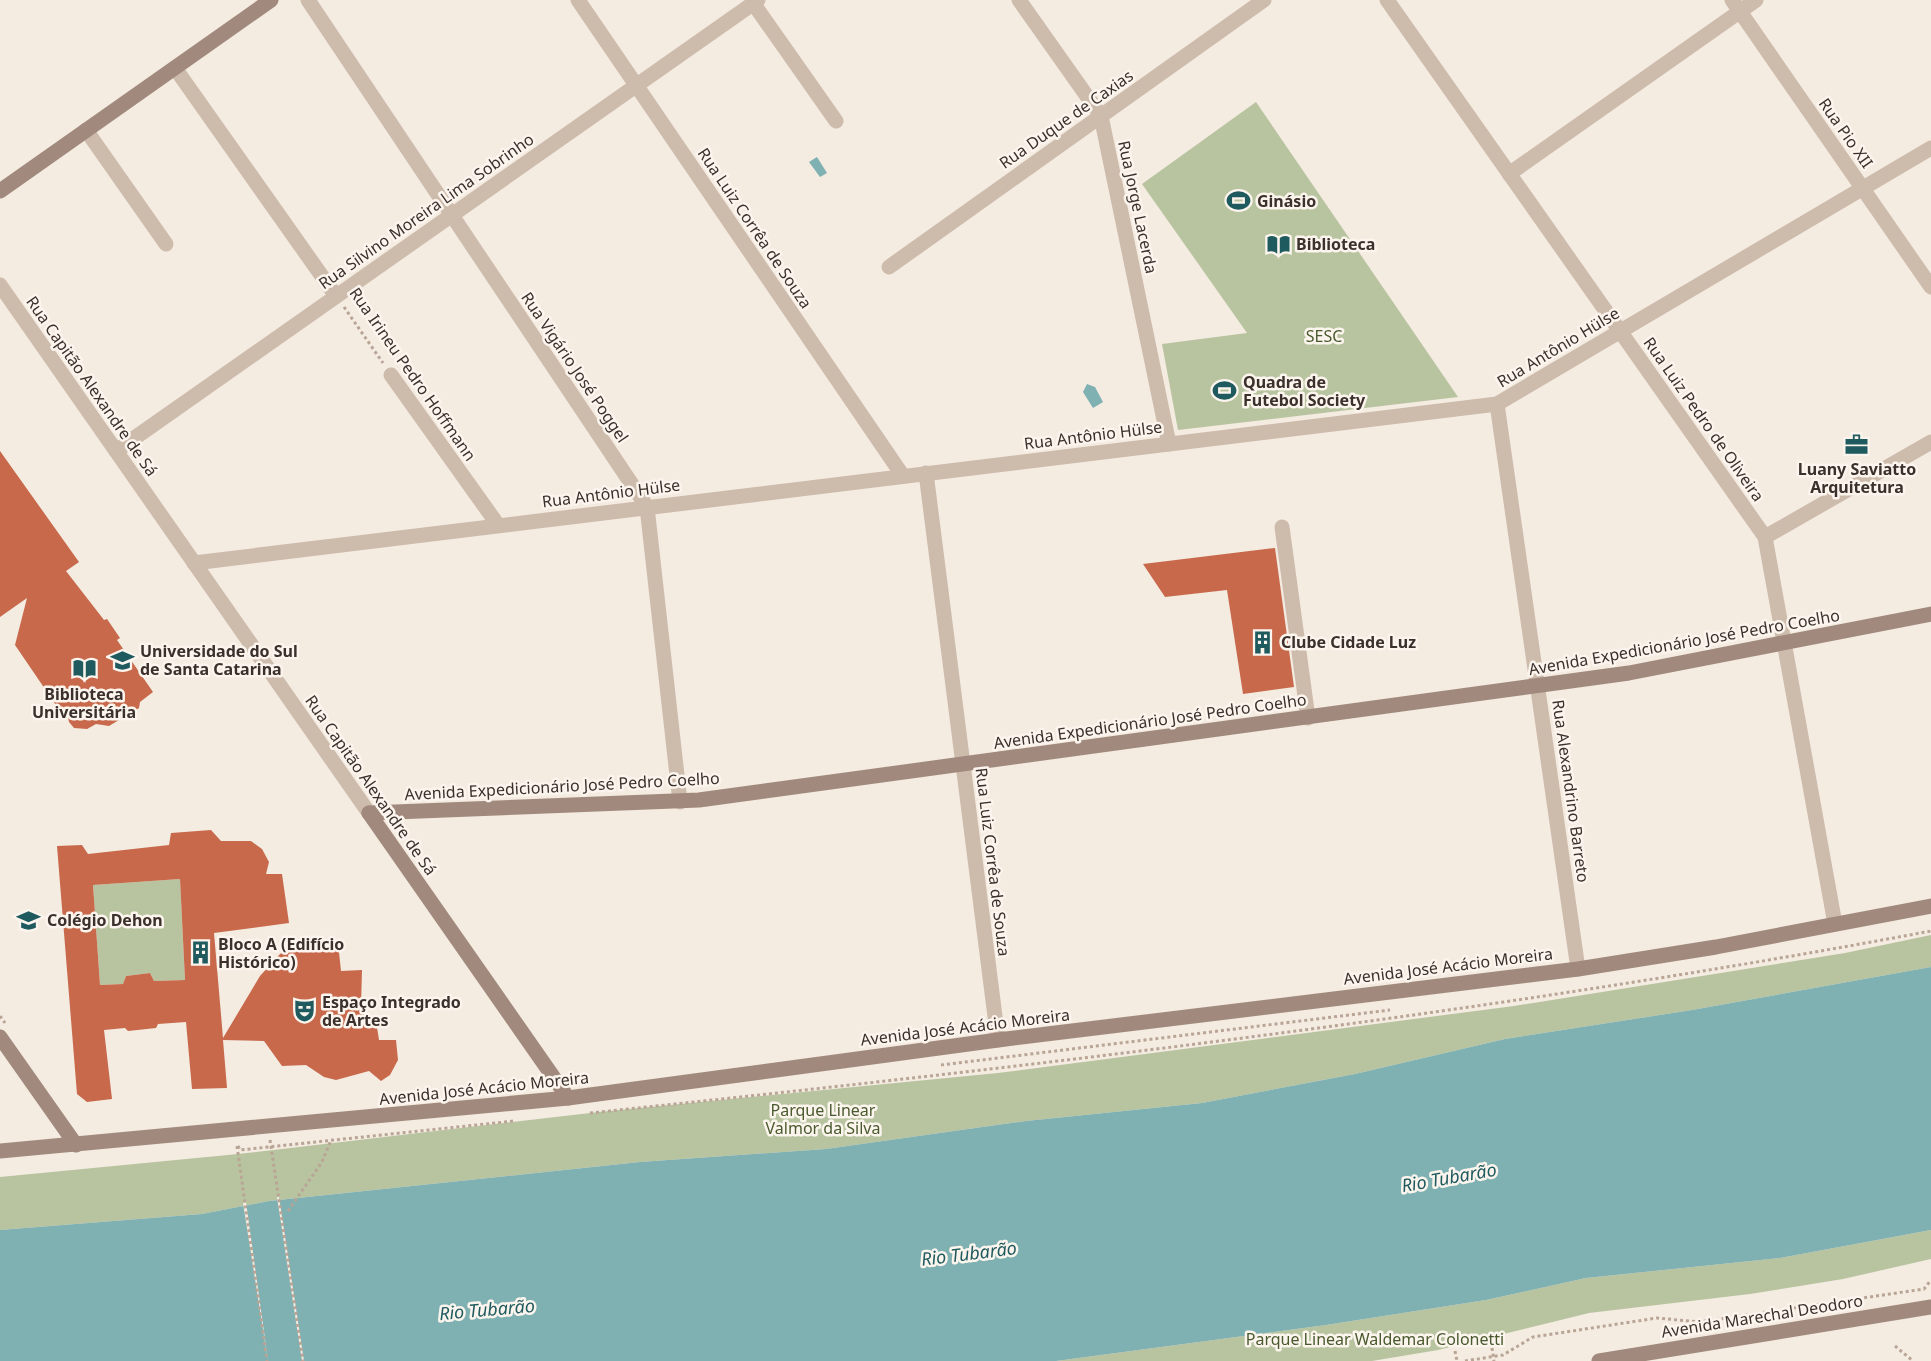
<svg xmlns="http://www.w3.org/2000/svg" width="1931" height="1361" font-family="'Noto Sans',sans-serif">
<rect width="100%" height="100%" fill="#f4ebe1"/>
<g fill="#b8c4a0">
<polygon points="1256,102 1458,397 1178,430 1162,344 1247,333 1142,184"/>
<polygon points="180,879 185,980 154,981 150,973 126,976 123,984 100,985 93,885"/>
<polygon points="1931,935 1931,967 1692,1010 1505,1039 1355,1074 1202,1103 1026,1121 826,1149 640,1162 269,1201 202,1214 0,1230 0,1177 238,1154 599,1112 998,1073 1514,1006 1845,953"/>
<polygon points="1931,1230 1931,1259 1843,1279 1750,1294 1589,1313 1438,1350 1372,1361 1056,1361 1326,1325 1486,1300 1586,1278 1780,1258"/>
</g>
<g fill="#7fb0b2">
<polygon points="817,157 827,173 820,177 809,162"/>
<polygon points="1087,384 1095,387 1103,402 1093,408 1083,392"/>
<polygon points="1931,967 1931,1230 1780,1258 1586,1278 1486,1300 1326,1325 1056,1361 0,1361 0,1230 202,1214 269,1201 640,1162 826,1149 1026,1121 1202,1103 1355,1074 1505,1039 1692,1010"/>
</g>
<g fill="#f4ebe1">
<polygon points="277,1197 279,1197 304,1361 302,1361"/>
<polygon points="246,1202 268,1361 243,1203"/>
</g>
<g fill="#c8694b" fill-rule="evenodd">
<polygon points="0,451 79,562 66,571 104,620 107,619 120,638 117,640 153,692 140,702 139,708 109,726 96,724 87,729 74,728 69,722 67,712 60,711 15,645 27,598 0,617"/>
<polygon points="1275,548 1294,687 1243,694 1227,590 1165,597 1143,564"/>
<path d="M211,830L221,841H251L262,849L269,862L266,874H282L289,923L214,933L223,1038L260,976L280,954L313,939L338,943L341,971L362,970L361,1006L377,1027L379,1040H396L398,1060L390,1075L381,1081L369,1071L336,1080L324,1077L306,1065L282,1066L264,1041L223,1040L227,1088L192,1089L186,1022L158,1024L156,1028L128,1031L125,1028L104,1030L112,1099L87,1102L77,1094L57,846L82,845L88,854L169,845L171,833ZM180,879L185,980L154,981L150,973L126,976L123,984L100,985L93,885Z"/>
</g>
<g fill="none" stroke-linecap="round" stroke-linejoin="round">
<g stroke="#b9a596" stroke-width="3" stroke-dasharray="3 3" stroke-linecap="butt">
<polyline points="344,307 383,363"/>
<polyline points="0,1016 5,1023"/>
<polyline points="941,1065 1390,1010"/>
<path d="M590,1113C1038,1066 1487,1014 1931,931"/>
<polyline points="270,1140 303,1361"/>
<polyline points="237,1146 267,1361"/>
<polyline points="238,1146 240,1150 514,1121"/>
<polyline points="288,1211 322,1162 331,1140"/>
<polyline points="1491,1342 1494,1361"/>
<polyline points="1895,1346 1913,1361"/>
<polyline points="1455,1351 1457,1361"/>
<polyline points="1465,1361 1503,1355 1533,1337 1657,1318 1699,1322 1924,1289 1931,1280"/>
</g>
<g stroke="#cdbbac" stroke-width="15">
<polyline points="308,0 647,507 680,802"/>
<polyline points="578,0 903,476"/>
<polyline points="1019,0 1101,116 1169,444"/>
<polyline points="1387,0 1765,537 1835,924"/>
<polyline points="1732,0 1931,287"/>
<polyline points="753,3 836,121"/>
<polyline points="175,68 336,296"/>
<polyline points="86,130 166,244"/>
<polyline points="1509,174 1756,0"/>
<polyline points="889,267 1264,0"/>
<polyline points="0,285 369,813"/>
<polyline points="391,375 498,525"/>
<polyline points="1497,404 1578,969"/>
<polyline points="116,451 758,0"/>
<polyline points="926,473 998,1040"/>
<polyline points="1282,527 1308,718"/>
<polyline points="1765,537 1931,442"/>
<polyline points="194,563 1497,404 1931,148"/>
</g>
<g stroke="#a18a7d" stroke-width="15">
<polyline points="0,191 271,0"/>
<polyline points="369,813 699,800 1629,673 1931,614"/>
<polyline points="369,813 568,1098"/>
<polyline points="0,1037 76,1145"/>
<polyline points="0,1151 568,1098 998,1040 1578,969 1716,947 1931,906"/>
<polyline points="1599,1361 1931,1307"/>
</g>
</g>
<defs>
<symbol id="stadium-bare" viewBox="-9 -9 18 18"><path d="M0-5a6.5 5 0 1 0 0 10a6.5 5 0 1 0 0-10ZM-3.5-1.8h7v3.6h-7Z" fill="#1f5a5e" stroke="#fbf5ee" stroke-width="2.5" paint-order="stroke"/></symbol>
<symbol id="library-bare" viewBox="-9 -9 18 18"><path d="M-6-4Q-3-5.5-.7-3.5V5Q-3 3-6 4ZM6-4Q3-5.5 .7-3.5V5Q3 3 6 4Z" fill="#1f5a5e" stroke="#fbf5ee" stroke-width="2.5" paint-order="stroke"/></symbol>
<symbol id="office-bare" viewBox="-9 -9 18 18"><path d="M-6-3h4V-5.5h4V-3h4V5H-6ZM-1-4.5V-3h2v-1.5ZM-6 0V1H6V0Z" fill="#1f5a5e" stroke="#fbf5ee" stroke-width="2.5" paint-order="stroke"/></symbol>
<symbol id="building-bare" viewBox="-9 -9 18 18"><path d="M-4-6H4V6H1V3H-1V6H-4ZM-2.5-4.3h1.7v1.8h-1.7ZM.8-4.3h1.7v1.8H.8ZM-2.5-1h1.7V.8h-1.7ZM.8-1h1.7V.8H.8Z" fill="#1f5a5e" stroke="#fbf5ee" stroke-width="2.5" paint-order="stroke"/></symbol>
<symbol id="university-bare" viewBox="-9 -9 18 18"><path d="M0-5L7-2L0 1L-7-2ZM-4 1L0 2.5L4 1V4Q0 6-4 4Z" fill="#1f5a5e" stroke="#fbf5ee" stroke-width="2.5" paint-order="stroke"/></symbol>
<symbol id="school-bare" viewBox="-9 -9 18 18"><path d="M0-5L7-2L0 1L-7-2ZM-4 1L0 2.5L4 1V4Q0 6-4 4Z" fill="#1f5a5e" stroke="#fbf5ee" stroke-width="2.5" paint-order="stroke"/></symbol>
<symbol id="theatre-bare" viewBox="-9 -9 18 18"><path d="M-5-5.5Q0-4 5-5.5V0Q5 5 0 6Q-5 5-5 0ZM-3.3-2.5H-1v1.5H-3.3ZM1-2.5H3.3v1.5H1ZM-2.8 1Q0 5.5 2.8 1Z" fill="#1f5a5e" stroke="#fbf5ee" stroke-width="2.5" paint-order="stroke"/></symbol>
</defs>
<g fill-rule="evenodd">
<use href="#stadium-bare" x="1222" y="184" width="33" height="33"/>
<use href="#library-bare" x="1262" y="228" width="33" height="33"/>
<use href="#stadium-bare" x="1208" y="374" width="33" height="33"/>
<use href="#office-bare" x="1840" y="428" width="33" height="33"/>
<use href="#building-bare" x="1246" y="626" width="33" height="33"/>
<use href="#university-bare" x="106" y="644" width="33" height="33"/>
<use href="#library-bare" x="68" y="652" width="33" height="33"/>
<use href="#school-bare" x="12" y="904" width="33" height="33"/>
<use href="#building-bare" x="184" y="936" width="33" height="33"/>
<use href="#theatre-bare" x="288" y="994" width="33" height="33"/>
</g>
<g text-anchor="middle" stroke-width="5" stroke-linejoin="round" paint-order="stroke">
<g font-size="16" fill="#3b302b" stroke="#fbf5ee">
<text transform="translate(1066 119) rotate(-35)" y="6">Rua Duque de Caxias</text>
<text transform="translate(1846 133) rotate(55)" y="6">Rua Pio XII</text>
<text transform="translate(1138 207) rotate(78)" y="6">Rua Jorge Lacerda</text>
<text transform="translate(426 211) rotate(-35)" y="6">Rua Silvino Moreira Lima Sobrinho</text>
<text transform="translate(755 228) rotate(56)" y="6">Rua Luiz Corrêa de Souza</text>
<text transform="translate(1558 347) rotate(-31)" y="6">Rua Antônio Hülse</text>
<text transform="translate(575 367) rotate(56)" y="6">Rua Vigário José Poggel</text>
<text transform="translate(413 374) rotate(55)" y="6">Rua Irineu Pedro Hoffmann</text>
<text transform="translate(92 386) rotate(55)" y="6">Rua Capitão Alexandre de Sá</text>
<text transform="translate(1704 419) rotate(55)" y="6">Rua Luiz Pedro de Oliveira</text>
<text transform="translate(1093 435) rotate(-7)" y="6">Rua Antônio Hülse</text>
<text transform="translate(611 493) rotate(-7)" y="6">Rua Antônio Hülse</text>
<text transform="translate(1684 642) rotate(-10)" y="6">Avenida Expedicionário José Pedro Coelho</text>
<text transform="translate(1150 721) rotate(-8)" y="6">Avenida Expedicionário José Pedro Coelho</text>
<text transform="translate(371 785) rotate(55)" y="6">Rua Capitão Alexandre de Sá</text>
<text transform="translate(562 786) rotate(-3)" y="6">Avenida Expedicionário José Pedro Coelho</text>
<text transform="translate(1571 791) rotate(82)" y="6">Rua Alexandrino Barreto</text>
<text transform="translate(993 862) rotate(83)" y="6">Rua Luiz Corrêa de Souza</text>
<text transform="translate(1448 966) rotate(-7)" y="6">Avenida José Acácio Moreira</text>
<text transform="translate(965 1027) rotate(-7)" y="6">Avenida José Acácio Moreira</text>
<text transform="translate(484 1088) rotate(-6)" y="6">Avenida José Acácio Moreira</text>
<text transform="translate(1762 1316) rotate(-9)" y="6">Avenida Marechal Deodoro</text>
</g>
<g font-size="16" font-weight="bold" fill="#3b302b" stroke="#fbf5ee" text-anchor="start">
<text x="1257" y="207">Ginásio</text>
<text x="1296" y="250">Biblioteca</text>
<text x="1243" y="388">Quadra de<tspan x="1243" dy="18">Futebol Society</tspan></text>
<text x="1857" y="475" text-anchor="middle">Luany Saviatto<tspan x="1857" dy="18">Arquitetura</tspan></text>
<text x="1281" y="648">Clube Cidade Luz</text>
<text x="140" y="657">Universidade do Sul<tspan x="140" dy="18">de Santa Catarina</tspan></text>
<text x="84" y="700" text-anchor="middle">Biblioteca<tspan x="84" dy="18">Universitária</tspan></text>
<text x="47" y="926">Colégio Dehon</text>
<text x="218" y="950">Bloco A (Edifício<tspan x="218" dy="18">Histórico)</tspan></text>
<text x="322" y="1008">Espaço Integrado<tspan x="322" dy="18">de Artes</tspan></text>
</g>
<g font-size="16" fill="#4a5a2e" stroke="#fbf5ee">
<text x="1324" y="342">SESC</text>
<text x="823" y="1116">Parque Linear<tspan x="823" dy="18">Valmor da Silva</tspan></text>
<text x="1375" y="1345">Parque Linear Waldemar Colonetti</text>
</g>
<g font-size="18" font-style="italic" fill="#1f5a5e" stroke="#fbf5ee">
<text transform="translate(1449 1178) rotate(-10)" y="6">Rio Tubarão</text>
<text transform="translate(969 1254) rotate(-7)" y="6">Rio Tubarão</text>
<text transform="translate(487 1310) rotate(-5)" y="6">Rio Tubarão</text>
</g>
</g>
</svg>
